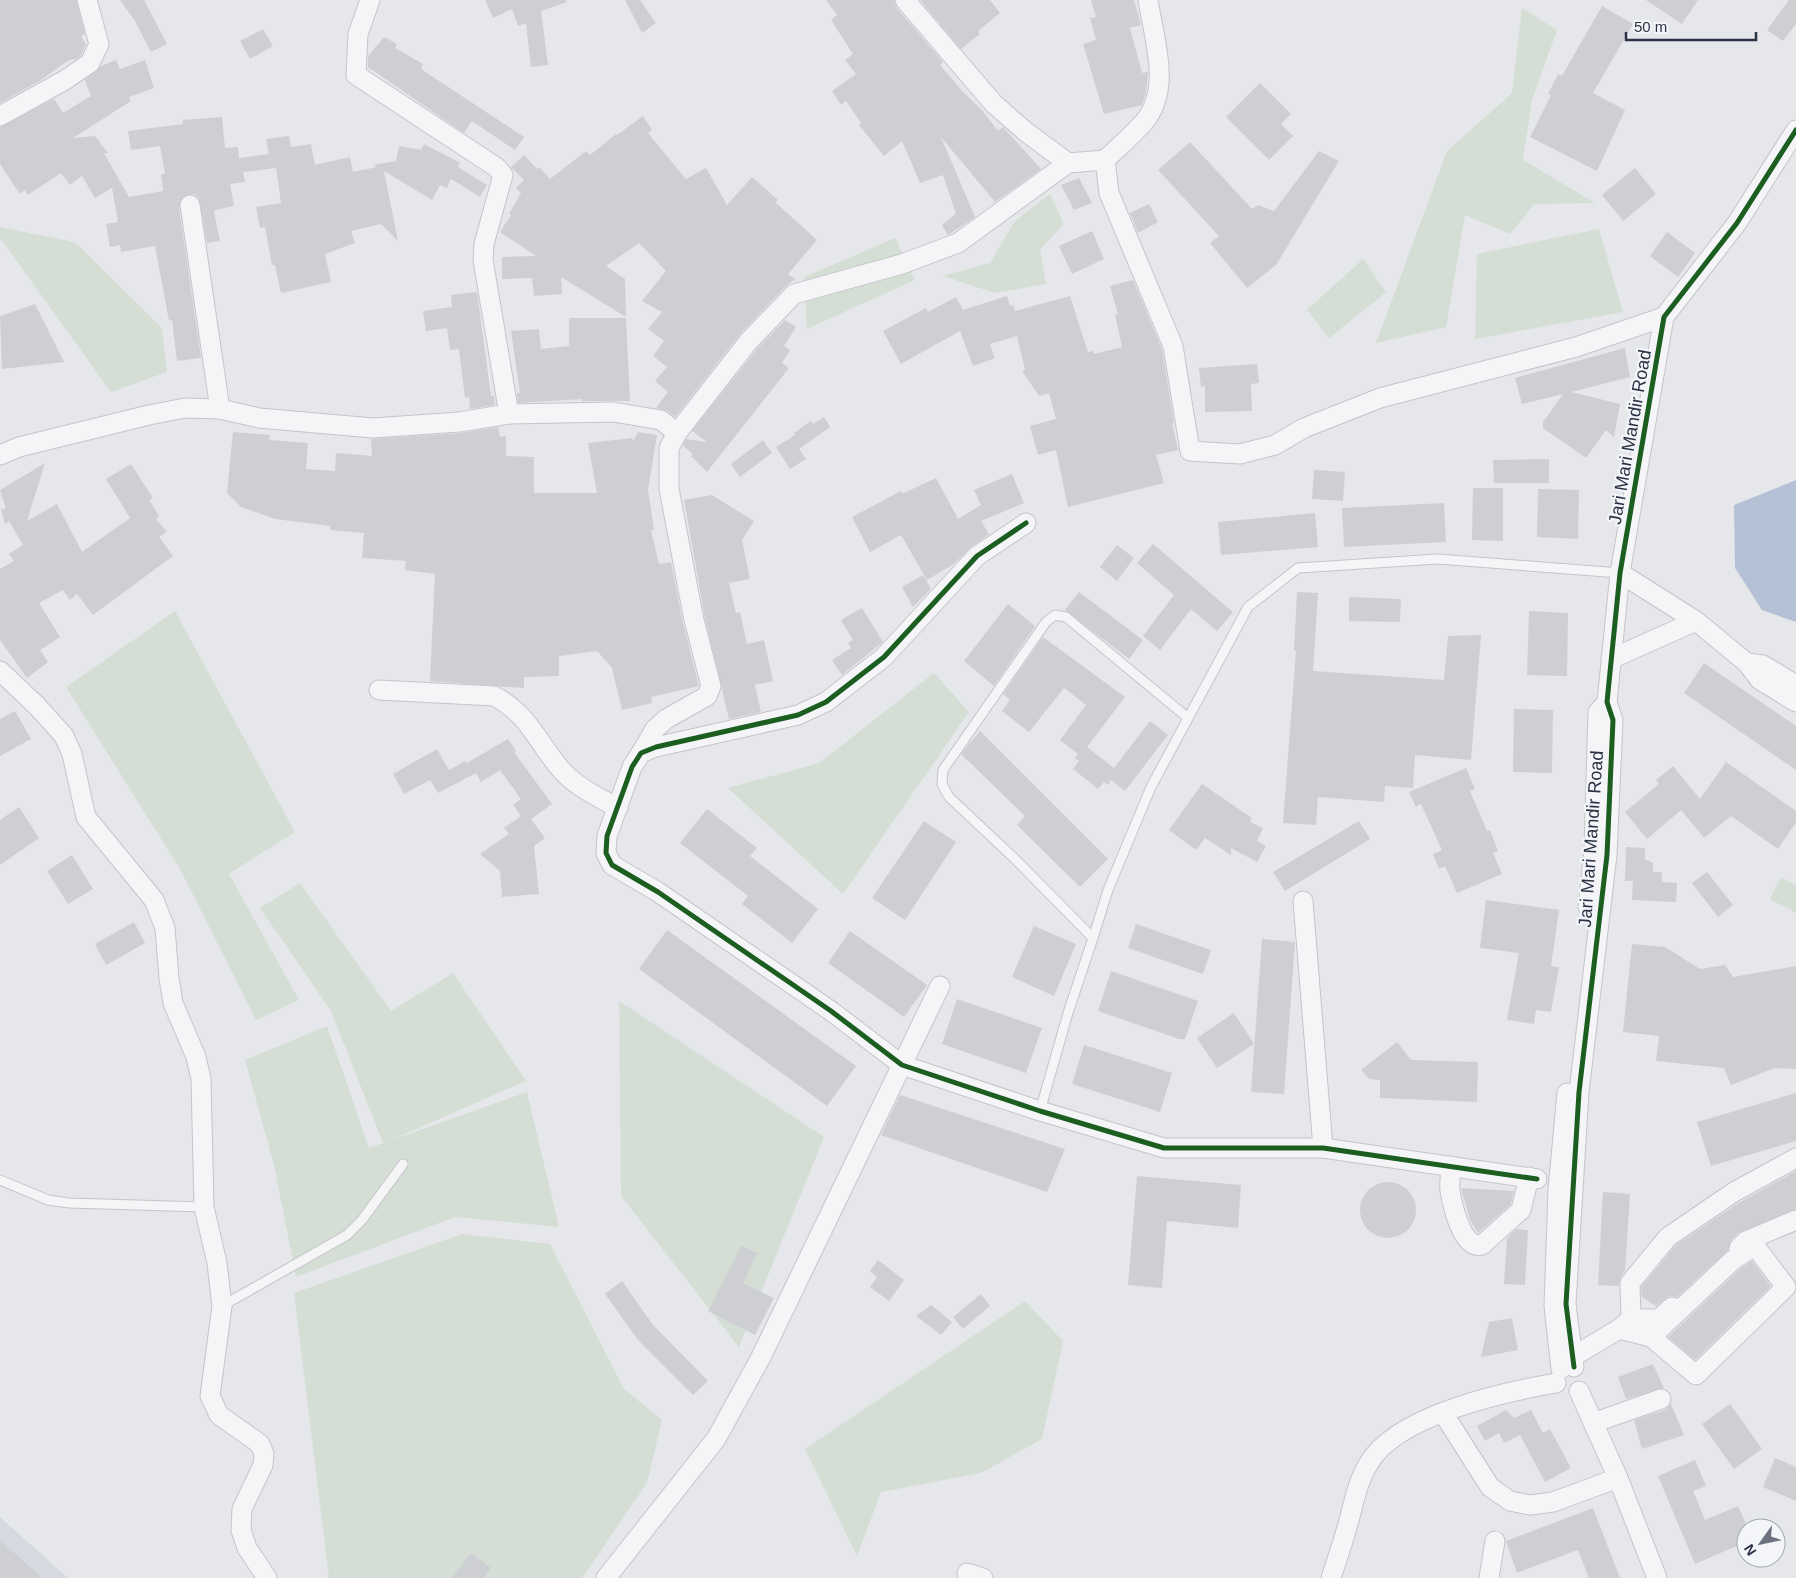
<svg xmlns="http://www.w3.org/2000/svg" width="1796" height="1578" font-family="Helvetica,sans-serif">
<rect width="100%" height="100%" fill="#e6e7ea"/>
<polygon fill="#d6dae0" points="0,1517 68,1578 0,1578"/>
<g fill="#d5ded5">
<polygon points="1522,8 1557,30 1532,100 1523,160 1595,203 1534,204 1510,234 1465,215 1446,327 1376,343 1447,151 1512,93"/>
<polygon points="1050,194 1064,224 1040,250 1046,284 995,293 943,276 990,263 1015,221"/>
<polygon points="0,227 75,242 162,328 167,372 111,392 0,238"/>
<polygon points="1599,229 1623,312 1475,339 1477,254"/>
<polygon points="895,238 915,280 807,329 804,277"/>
<polygon points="1363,259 1386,292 1329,338 1307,310"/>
<polygon points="175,611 295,832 229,874 299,1000 256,1020 180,869 66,687"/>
<polygon points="934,673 969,712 843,894 728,788 819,763"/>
<polygon points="1781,877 1796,886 1796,913 1770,899"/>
<polygon points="300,883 391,1011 453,973 526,1081 389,1141 527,1092 559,1227 455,1217 296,1277 274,1165 245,1060 327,1026 369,1148 383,1143 331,1011 260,908"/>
<polygon points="619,1001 824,1137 739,1347 621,1196"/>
<polygon points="462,1234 550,1244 624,1389 662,1420 647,1483 582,1578 329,1578 294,1293"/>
<polygon points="1025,1301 1063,1341 1042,1439 981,1473 881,1492 857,1556 805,1449"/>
</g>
<polygon fill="#b4c1d5" points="1796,480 1796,622 1762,610 1735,568 1734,505"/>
<g fill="#cecfd3">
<polygon points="0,0 76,0 85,34 81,36 86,44 81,55 76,59 69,60 41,80 0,103"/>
<polygon points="120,0 144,0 167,44 151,52 135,21"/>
<polygon points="485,0 566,0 567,2 541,11 548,65 531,67 526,23 518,26 512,9 493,18"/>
<polygon points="625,0 640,0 656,23 642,33"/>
<polygon points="826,0 894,0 896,7 943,62 940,65 964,93 981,109 998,131 1003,127 1041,169 995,202 941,137 975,217 948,235 942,225 956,214 943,175 920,183 902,141 884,156 859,125 861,123 846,101 841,105 832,91 856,74 845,60 853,54 831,20 837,15"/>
<polygon points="920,0 990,0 1000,13 978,31 980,34 961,49"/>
<polygon points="1091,0 1134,0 1141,25 1130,28 1142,73 1148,72 1146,92 1142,105 1104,114 1083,44 1096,40 1090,18 1096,17"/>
<polygon points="1646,0 1698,0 1682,24"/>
<polygon points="1789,0 1796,0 1796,24 1783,41 1767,30"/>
<polygon points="1602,6 1633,24 1593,93 1625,110 1597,171 1530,137 1551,95 1548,94 1558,74 1562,76"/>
<polygon points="263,29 273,46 250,59 240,41"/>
<polygon points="384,37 397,44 395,48 423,64 421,69 524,137 515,150 472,121 464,133 368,67 368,56"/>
<polygon points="116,60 120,69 145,60 154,88 129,97 131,101 73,138 95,136 108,153 104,153 129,197 163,191 161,174 165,174 160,146 131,150 128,131 183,124 183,120 222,117 225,148 238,147 239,158 269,154 266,139 289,136 291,147 311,144 315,165 350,157 353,172 377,167 373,165 396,161 399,146 421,150 424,144 460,163 458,167 487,185 480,197 451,179 447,188 440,185 432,200 384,171 398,241 381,224 351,231 355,243 325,254 331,282 281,293 275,265 272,265 265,227 260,228 256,207 281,203 276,168 243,172 245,182 230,184 234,206 215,210 214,212 220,241 207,243 199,198 194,194 183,196 179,207 201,358 177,361 172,320 169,321 155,246 121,252 120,245 110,247 106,224 118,222 112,188 95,198 82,176 70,185 61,173 28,195 25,190 20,194 0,164 0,127 54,99 63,113 91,96 85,80 101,66"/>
<polygon points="1260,83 1291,114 1281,124 1293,136 1269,160 1226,117"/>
<polygon points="643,116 652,130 648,133 686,179 706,168 727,205 752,177 778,200 775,202 817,240 788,274 795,279 786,286 740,334 675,417 668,411 656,408 668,392 655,381 667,367 653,356 664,341 648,329 662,312 642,301 666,271 639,243 606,266 625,279 626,317 561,277 562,294 534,296 532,278 502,279 502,257 536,256 500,232 511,215 509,214 521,193 516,188 524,180 511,167 524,155 537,169 539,167 550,179 586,151 590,155 616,134 617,135"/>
<polygon points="1190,142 1252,209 1258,205 1274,211 1319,151 1339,161 1276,265 1247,288 1210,243 1219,236 1158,170"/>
<polygon points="1635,168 1656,194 1623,221 1602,195"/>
<polygon points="1079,178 1092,203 1074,210 1061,185"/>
<polygon points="1149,204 1158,222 1138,233 1130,213"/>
<polygon points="1092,231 1104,259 1072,274 1059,246"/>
<polygon points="1667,232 1695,253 1678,277 1650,256"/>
<polygon points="1133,280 1162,349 1174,423 1172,423 1178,450 1156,455 1164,483 1068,507 1056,450 1038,455 1030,426 1056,419 1049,393 1039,396 1022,371 1025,370 1017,336 990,344 995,358 973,366 960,331 901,364 883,331 926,308 928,312 956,297 963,310 1007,296 1010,306 1013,305 1015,311 1070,296 1088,352 1093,351 1094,354 1122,347 1115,315 1118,314 1110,286"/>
<polygon points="477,292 491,396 494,396 495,405 470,409 469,397 465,398 459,349 450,350 447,328 426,331 423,311 452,307 451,295"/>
<polygon points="35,304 64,362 2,369 0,316"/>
<polygon points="569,318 626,318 630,401 582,401 582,399 518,403 517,393 520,393 511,331 539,329 541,349 569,346"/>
<polygon points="785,320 796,327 784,346 790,350 782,363 789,368 707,472 691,456 693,454 683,446 686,439 707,442 692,431 757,349"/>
<polygon points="1625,348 1630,377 1571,392 1620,404 1614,437 1606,430 1586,458 1543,428 1543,422 1563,394 1522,404 1515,378"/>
<polygon points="1257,364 1259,383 1251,384 1252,411 1205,412 1205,386 1201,387 1199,368"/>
<polygon points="824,417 830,427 799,449 806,459 790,469 776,447 795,435 794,433 811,421 813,424"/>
<polygon points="498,427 500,437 506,436 506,456 534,457 534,493 597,493 588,443 632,438 633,441 638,432 657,435 648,490 654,530 651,530 659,564 671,562 683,623 699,686 651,697 652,703 622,710 612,668 597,651 559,656 559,676 524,677 524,688 430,681 435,574 405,570 406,561 362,558 364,533 330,530 330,526 275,519 241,507 227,493 233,432 270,435 269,440 308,443 306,469 335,471 336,453 372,456 371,439 460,433"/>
<polygon points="763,440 772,453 740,477 731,464"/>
<polygon points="1549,459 1549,483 1494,483 1493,460"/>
<polygon points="45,463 27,521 57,504 82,552 130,518 106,479 131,464 153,498 149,500 159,516 156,519 167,532 159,537 173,556 93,615 77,594 70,600 63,590 39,603 60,637 40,650 48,662 27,678 0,640 0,569 14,561 9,554 23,545 9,521 5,524 1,510 6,508 0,490"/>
<polygon points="1314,470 1345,472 1343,501 1312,499"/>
<polygon points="1012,474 1024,503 981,521 989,534 971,547 954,564 927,580 901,535 870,552 852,517 901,491 902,494 936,478 958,519 981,505 974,490"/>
<polygon points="1473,488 1503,488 1503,541 1472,540"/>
<polygon points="1538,489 1579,490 1578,539 1537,537"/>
<polygon points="712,495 754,521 742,540 750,579 729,583 736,613 740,612 747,644 764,640 773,681 755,685 761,712 729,719 705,618 684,500"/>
<polygon points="1444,503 1446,542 1344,547 1342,508"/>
<polygon points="1315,513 1318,547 1221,555 1218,522"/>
<polygon points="1153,544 1233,612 1217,631 1191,609 1160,650 1143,636 1174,595 1137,563"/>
<polygon points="1117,545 1134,558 1117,581 1100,567"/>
<polygon points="923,575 931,589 913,607 902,587"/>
<polygon points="1079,592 1143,640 1129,659 1065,610"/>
<polygon points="1297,592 1318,593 1313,671 1444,680 1448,636 1481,635 1471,760 1415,755 1413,788 1385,786 1384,802 1318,797 1316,825 1283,823 1296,651 1294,651"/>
<polygon points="1349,597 1401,599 1400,622 1349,621"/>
<polygon points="1008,604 1035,626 994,686 964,661"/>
<polygon points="862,608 883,642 842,675 832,660 851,648 848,643 853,640 841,620"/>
<polygon points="1529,611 1568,613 1567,676 1527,675"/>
<polygon points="1043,637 1125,697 1087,747 1114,768 1150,721 1168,735 1125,791 1111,780 1108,785 1104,782 1098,789 1073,769 1079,761 1075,758 1078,754 1060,740 1086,705 1064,688 1029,732 1002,711 1010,700 1003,694"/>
<polygon points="1704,663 1796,726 1796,770 1684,693"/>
<polygon points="1514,709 1553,710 1552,773 1513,772"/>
<polygon points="15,711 31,739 0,756 0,719"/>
<polygon points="980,731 1108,859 1080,887 1017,825 1025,816 961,754"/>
<polygon points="508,739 516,751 514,752 552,804 531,819 545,838 534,846 539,894 502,897 500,871 480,854 509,834 504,828 521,816 513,805 521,799 500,770 481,782 476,773 438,793 430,780 404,794 393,774 437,749 449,770 465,761 467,763"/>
<polygon points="1726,762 1796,811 1796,822 1778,849 1731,816 1704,838 1681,810 1647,839 1625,812 1659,784 1656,780 1673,766 1700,799"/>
<polygon points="1466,768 1475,789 1470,791 1487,831 1490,830 1498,851 1493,853 1502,874 1457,893 1445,866 1439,869 1433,854 1442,850 1421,804 1416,807 1409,792"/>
<polygon points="1202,784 1252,818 1250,822 1263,828 1257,841 1266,846 1257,862 1231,848 1231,855 1205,838 1196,850 1169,830"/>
<polygon points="19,807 39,838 0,865 0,820"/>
<polygon points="707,809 757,848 750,856 818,909 792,943 742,904 748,896 680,843"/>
<polygon points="924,821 956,842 905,920 872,898"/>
<polygon points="1359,821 1370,839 1285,891 1273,872"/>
<polygon points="1626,847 1645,848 1645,859 1653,863 1653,872 1662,872 1662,882 1677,883 1676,902 1632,900 1633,881 1625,881"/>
<polygon points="72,855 93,889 68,904 47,871"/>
<polygon points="1707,872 1733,905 1718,917 1692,883"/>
<polygon points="1486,900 1559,910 1551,966 1559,967 1551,1012 1536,1010 1534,1024 1507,1020 1519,953 1480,948"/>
<polygon points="134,922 145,943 106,965 95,944"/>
<polygon points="1136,924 1211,950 1203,974 1128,948"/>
<polygon points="1034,926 1076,944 1054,996 1012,977"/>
<polygon points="667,930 856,1066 827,1106 639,969"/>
<polygon points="850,931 927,985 904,1017 828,963"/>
<polygon points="1262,939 1295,942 1284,1094 1251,1092"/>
<polygon points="1632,944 1665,947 1700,969 1725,965 1733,977 1796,966 1796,1069 1775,1068 1731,1085 1724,1068 1656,1061 1659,1036 1623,1032"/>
<polygon points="1111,971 1198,1001 1185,1039 1179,1039 1098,1011"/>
<polygon points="957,999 1042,1028 1026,1073 942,1044"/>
<polygon points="1234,1013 1254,1044 1217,1068 1197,1038"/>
<polygon points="1397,1042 1411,1060 1478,1062 1477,1102 1380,1098 1380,1080 1369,1079 1361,1070"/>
<polygon points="1084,1045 1172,1073 1160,1112 1072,1084"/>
<polygon points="1796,1093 1796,1141 1711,1166 1697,1122"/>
<polygon points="900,1095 1065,1149 1047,1192 881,1135"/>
<polygon points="1796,1171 1796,1209 1738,1233 1731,1240 1728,1250 1677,1297 1669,1296 1656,1306 1642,1297 1641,1287 1676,1245 1740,1202"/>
<polygon points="1137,1176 1241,1185 1238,1228 1167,1221 1162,1288 1128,1285"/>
<circle cx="1388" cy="1210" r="28"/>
<polygon points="1461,1188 1514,1191 1511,1204 1478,1233 1470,1220"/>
<polygon points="1603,1192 1630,1194 1625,1271 1621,1276 1619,1286 1598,1285"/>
<polygon points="1516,1229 1528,1230 1525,1285 1504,1284 1507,1238"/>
<polygon points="741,1246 757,1253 743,1283 774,1298 755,1335 708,1311"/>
<polygon points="878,1260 904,1280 889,1301 870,1287 877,1277 870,1271"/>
<polygon points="1752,1261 1771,1286 1695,1360 1668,1337 1740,1269"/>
<polygon points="622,1281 653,1325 708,1381 693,1395 638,1340 605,1294"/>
<polygon points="981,1294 990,1306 963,1329 953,1317"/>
<polygon points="931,1305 952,1322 941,1335 916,1316"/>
<polygon points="1512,1318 1518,1350 1481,1357 1489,1322"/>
<polygon points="1653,1364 1664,1388 1626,1399 1618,1377"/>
<polygon points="1671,1404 1684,1435 1642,1449 1634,1420 1665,1410"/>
<polygon points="1730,1404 1762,1449 1734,1469 1702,1424"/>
<polygon points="1506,1410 1514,1418 1531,1410 1543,1433 1550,1429 1571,1468 1545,1482 1520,1435 1504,1443 1499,1433 1485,1441 1477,1426"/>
<polygon points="1775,1458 1796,1467 1796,1501 1763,1487"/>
<polygon points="1695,1460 1706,1486 1693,1491 1705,1520 1738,1506 1746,1524 1746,1542 1695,1564 1658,1476"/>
<polygon points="1593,1508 1620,1578 1589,1578 1578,1550 1517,1573 1506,1541"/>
<polygon points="0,1540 42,1578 0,1578"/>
<polygon points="471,1553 491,1568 483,1578 452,1578"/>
</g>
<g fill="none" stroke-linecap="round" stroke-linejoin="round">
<defs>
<g id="lane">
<polyline points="1188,718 1066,617 1055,615 1046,622 943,770 942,784 949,797 1014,858 1093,938 1108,890 1151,787 1248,607 1298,568 1438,559 1620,573"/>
<polyline points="1040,1111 1068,1013 1093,938"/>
<polyline points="0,1180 48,1200 69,1203 204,1207"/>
<polyline points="222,1306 347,1235 362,1220 403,1164"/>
</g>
<g id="street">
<polyline points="370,0 358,34 356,75 496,167 503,175 484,244 483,260 509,414"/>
<polyline points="905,0 994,104 1026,132 1068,163"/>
<path d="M1148,0C1154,39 1172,89 1144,122C1132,136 1118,147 1105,160L1109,193L1173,346L1190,451L1240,454L1275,445L1304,428L1380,398L1576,347L1664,317"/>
<polyline points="0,116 65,80 90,63 99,44 87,0"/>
<polyline points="190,205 220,409"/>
<polyline points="0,455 19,447 149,415 185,408 220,409 259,418 373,428 459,422 509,414 613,412 661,420 677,433 748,342 794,294 902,264 958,243 1068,163 1105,160"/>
<polyline points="1026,523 977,556 884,657 826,702 798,715 656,747 641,753 632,767 607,836 606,853 612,865 658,892 831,1011 902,1065 1040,1111 1164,1148 1323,1148 1537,1179"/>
<polyline points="1620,573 1696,621 1747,663 1763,665 1796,685"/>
<polyline points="1611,659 1696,621"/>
<polyline points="1747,663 1760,680 1796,702"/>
<polyline points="0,671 37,706 64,736 72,754 86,817 154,900 165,928 169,978 173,1003 196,1057 201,1079 204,1207 217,1263 222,1306 210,1396 219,1415 260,1444 264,1454 263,1465 242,1509 241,1530 247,1548 267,1578"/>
<path d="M379,690L494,696C527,713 536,739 558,766C574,786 596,796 618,808"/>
<polyline points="641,753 655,729 666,719 707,696 711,686 694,620 669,489 669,448 677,433"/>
<polyline points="1303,901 1323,1148"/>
<polyline points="1588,907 1594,849 1598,712 1607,702"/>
<path d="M1451,1166C1451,1174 1449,1182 1450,1190C1452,1204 1462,1250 1482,1245L1521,1210L1529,1177"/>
<polyline points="1739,1248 1746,1241 1796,1220"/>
<polyline points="1631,1319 1630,1283 1668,1237 1734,1192 1796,1158"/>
<polyline points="1619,1329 1651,1337 1696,1375 1786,1287 1755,1246 1733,1260 1651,1337"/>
<polyline points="1574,1356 1619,1329 1631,1319 1659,1319 1672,1307"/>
<polyline points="1574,1367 1566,1304 1579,1092 1607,855 1613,720 1607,702 1620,573 1664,317 1737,223 1796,130"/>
<polyline points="1561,1369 1554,1306 1558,1190 1567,1093"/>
<polyline points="1579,1391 1618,1478 1657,1578"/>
<polyline points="1443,1413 1490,1487 1510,1501 1530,1505 1553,1502 1618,1478"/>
<polyline points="1593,1423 1661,1399"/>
<polyline points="967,1573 983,1578"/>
<polyline points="606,1578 716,1439 761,1357 940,986"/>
<path d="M1331,1578C1337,1560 1343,1542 1348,1524C1354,1503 1357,1482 1369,1463C1397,1415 1504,1392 1556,1383"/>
<polyline points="1489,1578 1495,1541"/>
</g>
</defs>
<use href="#lane" stroke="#c4c5c8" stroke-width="11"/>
<use href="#street" stroke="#c4c5c8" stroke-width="21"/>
<use href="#lane" stroke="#f5f5f7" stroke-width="9"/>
<use href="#street" stroke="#f5f5f7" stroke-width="19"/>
<defs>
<g id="cycleway">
<polyline points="1026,523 977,556 884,657 826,702 798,715 656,747 641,753 632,767 607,836 606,853 612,865 658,892 831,1011 902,1065 1040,1111 1164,1148 1323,1148 1537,1179"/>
<polyline points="1574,1367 1566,1304 1579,1092 1607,855 1613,720 1607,702 1620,573 1664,317 1737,223 1796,130"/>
</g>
</defs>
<use href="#cycleway" stroke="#f4f5f9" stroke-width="8"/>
<use href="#cycleway" stroke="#1b5e20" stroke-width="5"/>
</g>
<g text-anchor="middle" stroke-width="4.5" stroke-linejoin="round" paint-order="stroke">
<g font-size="18" fill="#2a3245" stroke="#f4f5f9">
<text transform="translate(1630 437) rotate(-80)" y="6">Jari Mari Mandir Road</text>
<text transform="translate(1591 839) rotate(-86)" y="6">Jari Mari Mandir Road</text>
</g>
</g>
<g transform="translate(1761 1543) rotate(237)"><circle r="24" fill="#f4f5f9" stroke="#a3a7b1"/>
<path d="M0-4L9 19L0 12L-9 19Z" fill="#6c717f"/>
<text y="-8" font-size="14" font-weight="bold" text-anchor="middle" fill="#2a3245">N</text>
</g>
<path d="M1626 32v8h130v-8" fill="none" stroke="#2a3245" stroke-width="2.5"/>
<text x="1634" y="32" font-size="15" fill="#2a3245" stroke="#f4f5f9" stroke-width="4" paint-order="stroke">50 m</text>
</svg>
